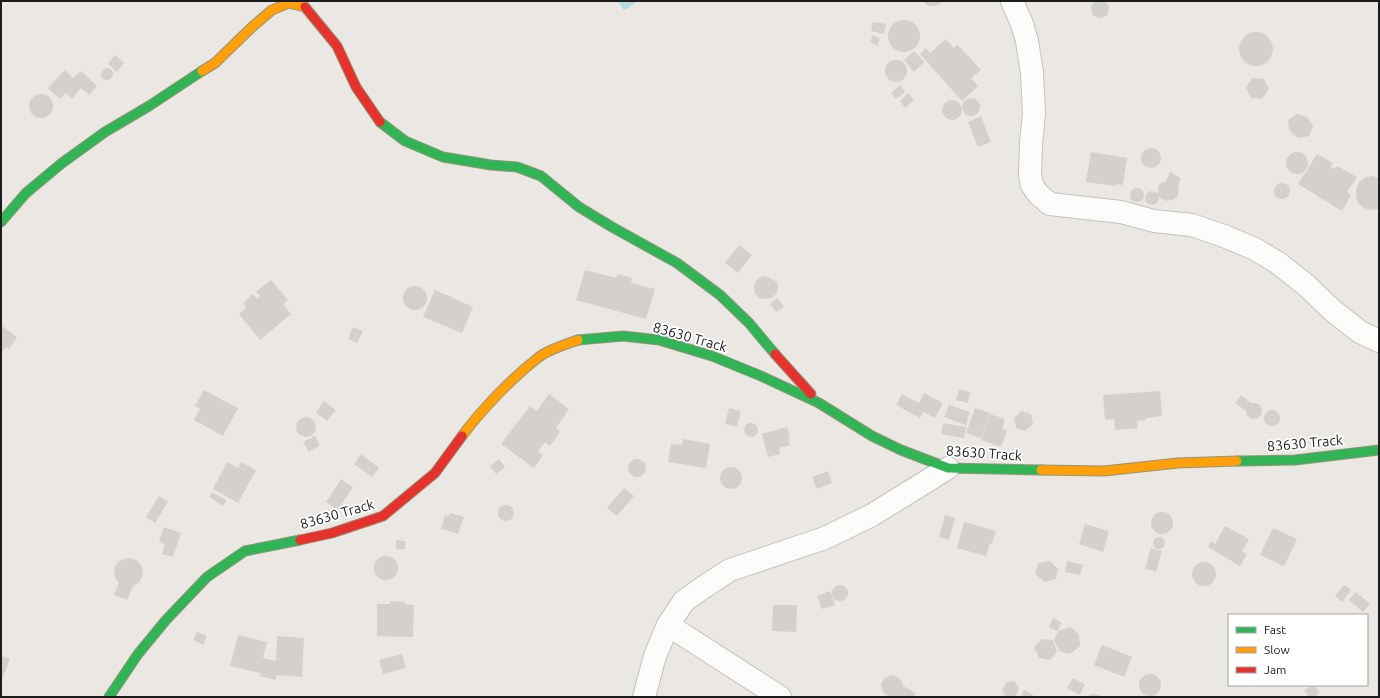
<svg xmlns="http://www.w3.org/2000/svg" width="1380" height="698" font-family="Ubuntu,sans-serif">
<rect width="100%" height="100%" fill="#ebe8e4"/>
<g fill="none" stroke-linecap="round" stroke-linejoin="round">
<polyline stroke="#b5dae0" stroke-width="7" points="622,1 625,6 632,1"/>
</g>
<g fill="#d3d0cd">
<circle cx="1100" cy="9" r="9"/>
<polygon points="922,1 943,1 940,4 934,6 927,5"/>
<circle cx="904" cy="36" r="16"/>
<polygon points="873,22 886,24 884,34 871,31"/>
<circle cx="1256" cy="49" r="17"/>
<polygon points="873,35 880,39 877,46 870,42"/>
<polygon points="946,39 954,48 957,44 981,70 971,78 978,86 962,101 920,54 926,48 930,53"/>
<polygon points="914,51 924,62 914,72 904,60"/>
<polygon points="115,55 124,63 117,72 108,64"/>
<circle cx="896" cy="71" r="11"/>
<circle cx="107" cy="74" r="6"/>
<polygon points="65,70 73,78 81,71 97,86 89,95 81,88 72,99 66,93 60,99 48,88"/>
<polygon points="1252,78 1264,79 1269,89 1262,99 1251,98 1246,88"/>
<polygon points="900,85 905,92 896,99 891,93"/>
<polygon points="908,93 914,100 905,108 900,101"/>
<circle cx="41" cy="106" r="12"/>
<circle cx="971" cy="107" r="9"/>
<circle cx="952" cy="110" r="10"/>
<polygon points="1297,114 1307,117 1313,126 1309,136 1298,138 1289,130 1288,120"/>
<polygon points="981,116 991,142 978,147 968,122"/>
<circle cx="1151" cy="158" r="10"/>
<circle cx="1297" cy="163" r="11"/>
<polygon points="1091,152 1127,158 1123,185 1116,184 1116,186 1086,182"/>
<polygon points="1317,154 1333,163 1330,167 1335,169 1337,166 1357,177 1347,192 1351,195 1342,211 1298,184"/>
<polygon points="1170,172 1181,178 1178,186 1179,191 1177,197 1172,200 1167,201 1162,199 1158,195 1158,190 1159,184 1166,181"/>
<polygon points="1373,176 1379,178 1379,209 1371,210 1364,208 1358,203 1356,196 1356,189 1359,182 1366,177"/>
<circle cx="1282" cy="191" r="8"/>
<circle cx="1137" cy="195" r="7"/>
<circle cx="1152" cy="198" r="7"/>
<polygon points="739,245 752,255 738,273 725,263"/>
<polygon points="585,270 616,278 618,274 632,278 631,283 655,289 646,319 576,300"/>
<polygon points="766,276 777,282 778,288 776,294 772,298 765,299 759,298 755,293 754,287 756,281 761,277"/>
<polygon points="271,280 288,300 283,304 291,314 260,340 239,314 246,308 243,303 253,294 257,299 260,296 256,292"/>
<circle cx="415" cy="298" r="12"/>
<polygon points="435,290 473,307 462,333 423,317"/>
<polygon points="778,298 784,307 776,312 770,304"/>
<polygon points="1,325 17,337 9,349 6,347 1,353"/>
<polygon points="353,327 363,331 357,343 348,339"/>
<polygon points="959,389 970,392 968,403 956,400"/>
<polygon points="204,390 238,408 223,436 194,420 200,409 195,406"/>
<polygon points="1160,391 1162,416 1146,418 1146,420 1137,421 1138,428 1115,430 1114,419 1105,420 1103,395"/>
<polygon points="924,393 943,403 935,418 923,412 920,418 896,405 902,394 919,403"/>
<polygon points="549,394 569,409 556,428 560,432 550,446 545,442 538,451 543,455 534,468 501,444 530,406 537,411"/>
<polygon points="1241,395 1251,403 1256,403 1260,405 1262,410 1261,415 1258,418 1252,419 1248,417 1246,411 1235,403"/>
<polygon points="324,401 336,410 327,421 316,413"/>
<polygon points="949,405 970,412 966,425 944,417"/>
<polygon points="729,408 741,411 737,427 725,424"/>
<polygon points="975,408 990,413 981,438 966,433"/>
<circle cx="1272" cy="418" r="8"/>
<polygon points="1021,411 1031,414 1033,424 1025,431 1016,428 1014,418"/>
<polygon points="990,414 1005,419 1002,429 1007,430 1001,447 981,440"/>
<circle cx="306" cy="427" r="10"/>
<circle cx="751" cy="430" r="7"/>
<polygon points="943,423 966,427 964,438 941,434"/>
<polygon points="787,427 790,439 788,439 790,445 779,448 780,454 768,457 762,434"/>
<polygon points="315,436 320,445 309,452 303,442"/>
<polygon points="683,439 710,444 706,468 668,462 671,444 682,445"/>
<polygon points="361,454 379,468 372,477 354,464"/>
<polygon points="499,459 505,467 496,474 490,466"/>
<circle cx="637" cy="468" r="9"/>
<polygon points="227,462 238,468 241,462 256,470 238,503 213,489"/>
<circle cx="731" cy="478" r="11"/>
<polygon points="828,471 832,483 817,489 812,477"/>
<polygon points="341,479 353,487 338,510 326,502"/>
<polygon points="624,488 634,496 617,516 607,508"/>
<polygon points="212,492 226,500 223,506 209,497"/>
<polygon points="159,496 168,502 155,523 146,517"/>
<circle cx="506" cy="513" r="8"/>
<circle cx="1162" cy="523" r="11"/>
<polygon points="450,513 464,517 458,534 441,529 445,515 449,516"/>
<polygon points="945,515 955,518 949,540 939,537"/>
<polygon points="964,522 996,531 992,544 990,543 986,556 957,548"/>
<polygon points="1085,524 1109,531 1103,552 1079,544"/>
<polygon points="1225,526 1249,539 1242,551 1247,554 1240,566 1208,547 1211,541 1215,544"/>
<polygon points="164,527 181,533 173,557 162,554 165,544 159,542"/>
<polygon points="1273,528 1297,539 1284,566 1260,555"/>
<circle cx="1159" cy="543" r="6"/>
<polygon points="396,540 405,541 405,549 396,549"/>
<polygon points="1151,548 1162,551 1156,572 1145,569"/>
<circle cx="386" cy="568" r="12"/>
<polygon points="130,558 136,560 141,565 143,571 142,577 139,582 133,586 127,600 114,595 119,582 116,580 114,574 115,567 118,562 124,559"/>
<polygon points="1050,561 1058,569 1056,579 1045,582 1035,574 1038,563"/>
<polygon points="1067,561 1083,565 1080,575 1065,572"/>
<circle cx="1204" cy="574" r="12"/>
<circle cx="840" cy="593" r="8"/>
<polygon points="1344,585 1351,590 1342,602 1335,596"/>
<polygon points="830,591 835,605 822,609 817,596"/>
<polygon points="1356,592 1370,604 1363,612 1349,600"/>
<polygon points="390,601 405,602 405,604 414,605 413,637 377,636 377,604 390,604"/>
<polygon points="773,605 797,605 796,632 772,631"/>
<polygon points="1053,618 1062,623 1057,631 1049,627"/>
<polygon points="1070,627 1079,634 1080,646 1070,654 1059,651 1054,640 1058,631"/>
<polygon points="197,632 207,636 203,645 193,640"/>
<polygon points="238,635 267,642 263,658 276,661 277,636 304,638 302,677 276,675 276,680 259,676 260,673 230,666"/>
<polygon points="1042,639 1053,640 1057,651 1050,660 1039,658 1034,647"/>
<polygon points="1102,645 1132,657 1124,677 1094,665"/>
<polygon points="402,654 406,668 383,674 379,660"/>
<polygon points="1,656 10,659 1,682"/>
<circle cx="1150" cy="685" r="11"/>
<polygon points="894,675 899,678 902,682 903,686 916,693 914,697 890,697 885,694 882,690 881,684 884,679 889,676"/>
<polygon points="1073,678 1085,684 1080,695 1067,688"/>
<polygon points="1014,681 1019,688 1016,696 1006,697 1002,690 1006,682"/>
<polygon points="1312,685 1314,685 1320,693 1315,697 1309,697 1304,691"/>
<polygon points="1024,690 1036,697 1020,697"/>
<polygon points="1091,694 1096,694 1103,697 1086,697"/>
</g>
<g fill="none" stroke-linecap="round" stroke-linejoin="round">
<defs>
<g id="street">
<polyline points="1012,1 1022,24 1027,41 1032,73 1034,114 1031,143 1030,175 1032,185 1038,194 1050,204 1121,212 1154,221 1192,225 1224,236 1255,249 1278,263 1306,285 1332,310 1360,332 1379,341"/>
<polyline points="644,697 655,656 668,625"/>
<polyline points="780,697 668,625 684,601 701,589 730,570 825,538 872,515 948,468"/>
</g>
<g id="fast">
<polyline points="380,122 405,141 443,157 491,165 517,167 541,176 579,207 612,227 677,263 720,295 749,323 775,354"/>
<polyline points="1,222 26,193 62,163 105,132 149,106 202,71"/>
<polyline points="578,340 623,336 659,340 712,356 761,376 819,403 872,436 901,450 948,468 1041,470"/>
<polyline points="1237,461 1295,460 1379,450"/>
<polyline points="109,697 138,654 166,620 207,577 245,551 300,540"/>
</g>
<g id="slow">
<polyline points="202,71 215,63 252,27 272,10 289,3 305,7"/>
<path d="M462,436C482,409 512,378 539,357C546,351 569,343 578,340"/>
<polyline points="1041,470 1104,471 1178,463 1237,461"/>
</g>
<g id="jam">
<polyline points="305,7 337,46 356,87 380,122"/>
<polyline points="775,354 811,394"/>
<polyline points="300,540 332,533 383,516 435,473 462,436"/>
</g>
</defs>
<use href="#street" stroke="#c3c2c0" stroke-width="24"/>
<use href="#fast" stroke="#95947c" stroke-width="11"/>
<use href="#slow" stroke="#95947c" stroke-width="11"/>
<use href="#jam" stroke="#95947c" stroke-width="11"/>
<use href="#street" stroke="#fcfcfb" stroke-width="22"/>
<use href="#fast" stroke="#30b455" stroke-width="9"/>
<use href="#slow" stroke="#ff9f0a" stroke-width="9"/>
<use href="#jam" stroke="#e5322d" stroke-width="9"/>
</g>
<g text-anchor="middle" stroke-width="3.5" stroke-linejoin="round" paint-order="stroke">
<g font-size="14" fill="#1c1c1c" stroke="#fff">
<text transform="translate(690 337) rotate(16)" y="5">83630 Track</text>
<text transform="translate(1305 443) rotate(-5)" y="5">83630 Track</text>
<text transform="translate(984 453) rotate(4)" y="5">83630 Track</text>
<text transform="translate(337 514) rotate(-16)" y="5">83630 Track</text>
</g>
</g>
<rect width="1380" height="698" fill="none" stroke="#1c1c1c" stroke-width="4"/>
<rect x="1228" y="614" width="140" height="72" fill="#ffffff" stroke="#a4a4a4"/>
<rect x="1236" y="627" width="20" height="6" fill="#30b455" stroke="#a4a4a4"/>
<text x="1264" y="634" font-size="12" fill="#1c1c1c">Fast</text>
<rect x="1236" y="647" width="20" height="6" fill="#ff9f0a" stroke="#a4a4a4"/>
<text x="1264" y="654" font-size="12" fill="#1c1c1c">Slow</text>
<rect x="1236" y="667" width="20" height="6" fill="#e5322d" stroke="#a4a4a4"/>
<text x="1264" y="674" font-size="12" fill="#1c1c1c">Jam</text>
</svg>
